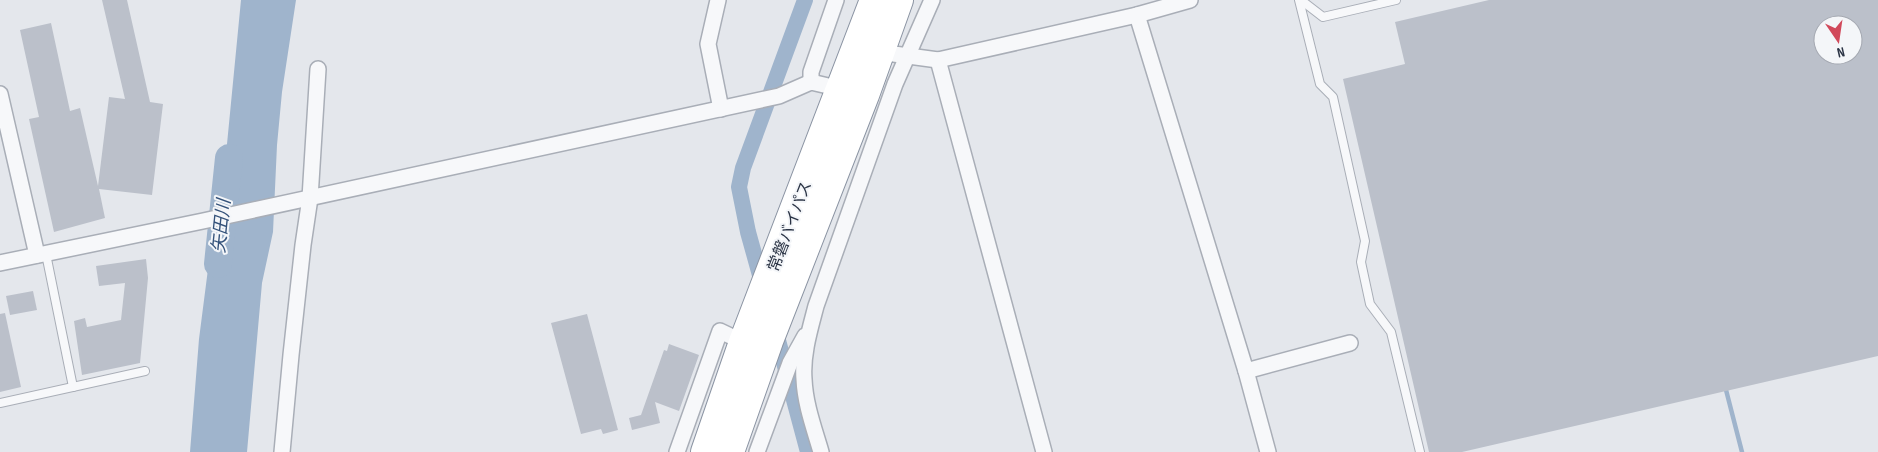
<svg xmlns="http://www.w3.org/2000/svg" width="1878" height="452" font-family="'Sofia Sans Condensed','Noto Sans JP',sans-serif">
<rect width="100%" height="100%" fill="#e4e7ec"/>
<polygon fill="#9fb4cc" points="241,0 296,0 282,92 277,145 273,232 262,283 247,452 190,452 199,339 208,269 224,219 227,144"/>
<g fill="none" stroke-linecap="round" stroke-linejoin="round">
<polyline stroke="#9fb4cc" stroke-width="4.5" points="1725,386 1742,452"/>
<g stroke="#9fb4cc" stroke-width="16">
<polyline points="763,286 748,232 739,187 743,168 805,0"/>
<polyline points="775,329 808,452"/>
</g>
<polyline stroke="#9fb4cc" stroke-width="28" points="218,264 229,158"/>
</g>
<g fill="#bbc0ca" fill-rule="evenodd">
<polygon points="102,0 127,0 150,102 163,104 152,195 99,189 105,218 54,232 29,119 39,117 20,30 51,23 70,111 80,108 98,186 109,97 125,99"/>
<path d="M1489,0H1878V356L1462,452H1429L1343,79L1405,64L1395,22ZM1823,25H1853V55H1823Z"/>
<polygon points="146,259 148,278 140,363 82,375 74,321 85,318 87,327 121,320 125,283 99,286 96,266"/>
<polygon points="33,291 37,310 10,315 6,296"/>
<polygon points="5,313 21,387 0,392 0,314"/>
<polygon points="587,314 618,430 603,434 601,429 581,434 551,323"/>
<polygon points="669,344 699,355 679,411 655,402 660,423 632,430 629,418 641,415 664,350 667,351"/>
</g>
<g fill="none" stroke-linecap="round" stroke-linejoin="round">
<defs>
<g id="lane">
<polyline points="1299,0 1320,84 1333,97 1365,241 1361,262 1370,304 1391,332 1420,452"/>
<polyline points="1301,0 1323,17 1396,0"/>
<polyline points="46,254 73,387"/>
<polyline points="0,403 145,371"/>
</g>
<g id="street">
<polyline points="718,0 708,44 721,109"/>
<polyline points="1137,15 1246,371 1268,452"/>
<polyline points="879,52 938,60 1137,15 1190,0"/>
<polyline points="938,60 1044,452"/>
<polyline points="811,82 811,72 836,0"/>
<polyline points="0,94 37,255"/>
<polyline points="0,263 203,221 779,96 811,82 841,89"/>
<polyline points="1246,371 1350,343"/>
<polyline points="282,452 291,355 303,245 310,198 318,69"/>
<polyline points="677,452 720,331 743,342"/>
<polyline points="757,452 790,363 805,336"/>
<path d="M821,452C814,428 805,404 804,379C802,355 810,329 816,306L895,84L932,0"/>
</g>
<g id="highway">
<polyline points="705,452 743,342 874,0"/>
<polyline points="730,452 769,341 865,95 899,0"/>
</g>
</defs>
<use href="#lane" stroke="#a9aeb7" stroke-width="10"/>
<use href="#street" stroke="#a9aeb7" stroke-width="18"/>
<use href="#highway" stroke="#8b94a3" stroke-width="30"/>
<use href="#lane" stroke="#f7f8fa" stroke-width="8"/>
<use href="#street" stroke="#f7f8fa" stroke-width="15"/>
<use href="#highway" stroke="#fff" stroke-width="28"/>
</g>
<g text-anchor="middle" stroke-width="4" stroke-linejoin="round" paint-order="stroke">
<g font-size="16" fill="#2b3445" stroke="#f4f6f9">
<text transform="translate(789 226) rotate(-69)" y="6">常磐バイパス</text>
</g>
<g font-size="18" font-style="italic" fill="#34527a" stroke="#f4f6f9">
<text transform="translate(221 226) rotate(-84)" y="6">矢田川</text>
</g>
</g>
<g transform="translate(1838 40) rotate(167)"><circle r="24" fill="#f4f6f9" stroke="#a4a8b1"/>
<path d="M0-4L9 19L0 12L-9 19Z" fill="#d1495b"/>
<text y="-8" font-size="14" font-weight="bold" text-anchor="middle" fill="#2b3445">N</text>
</g>
</svg>
